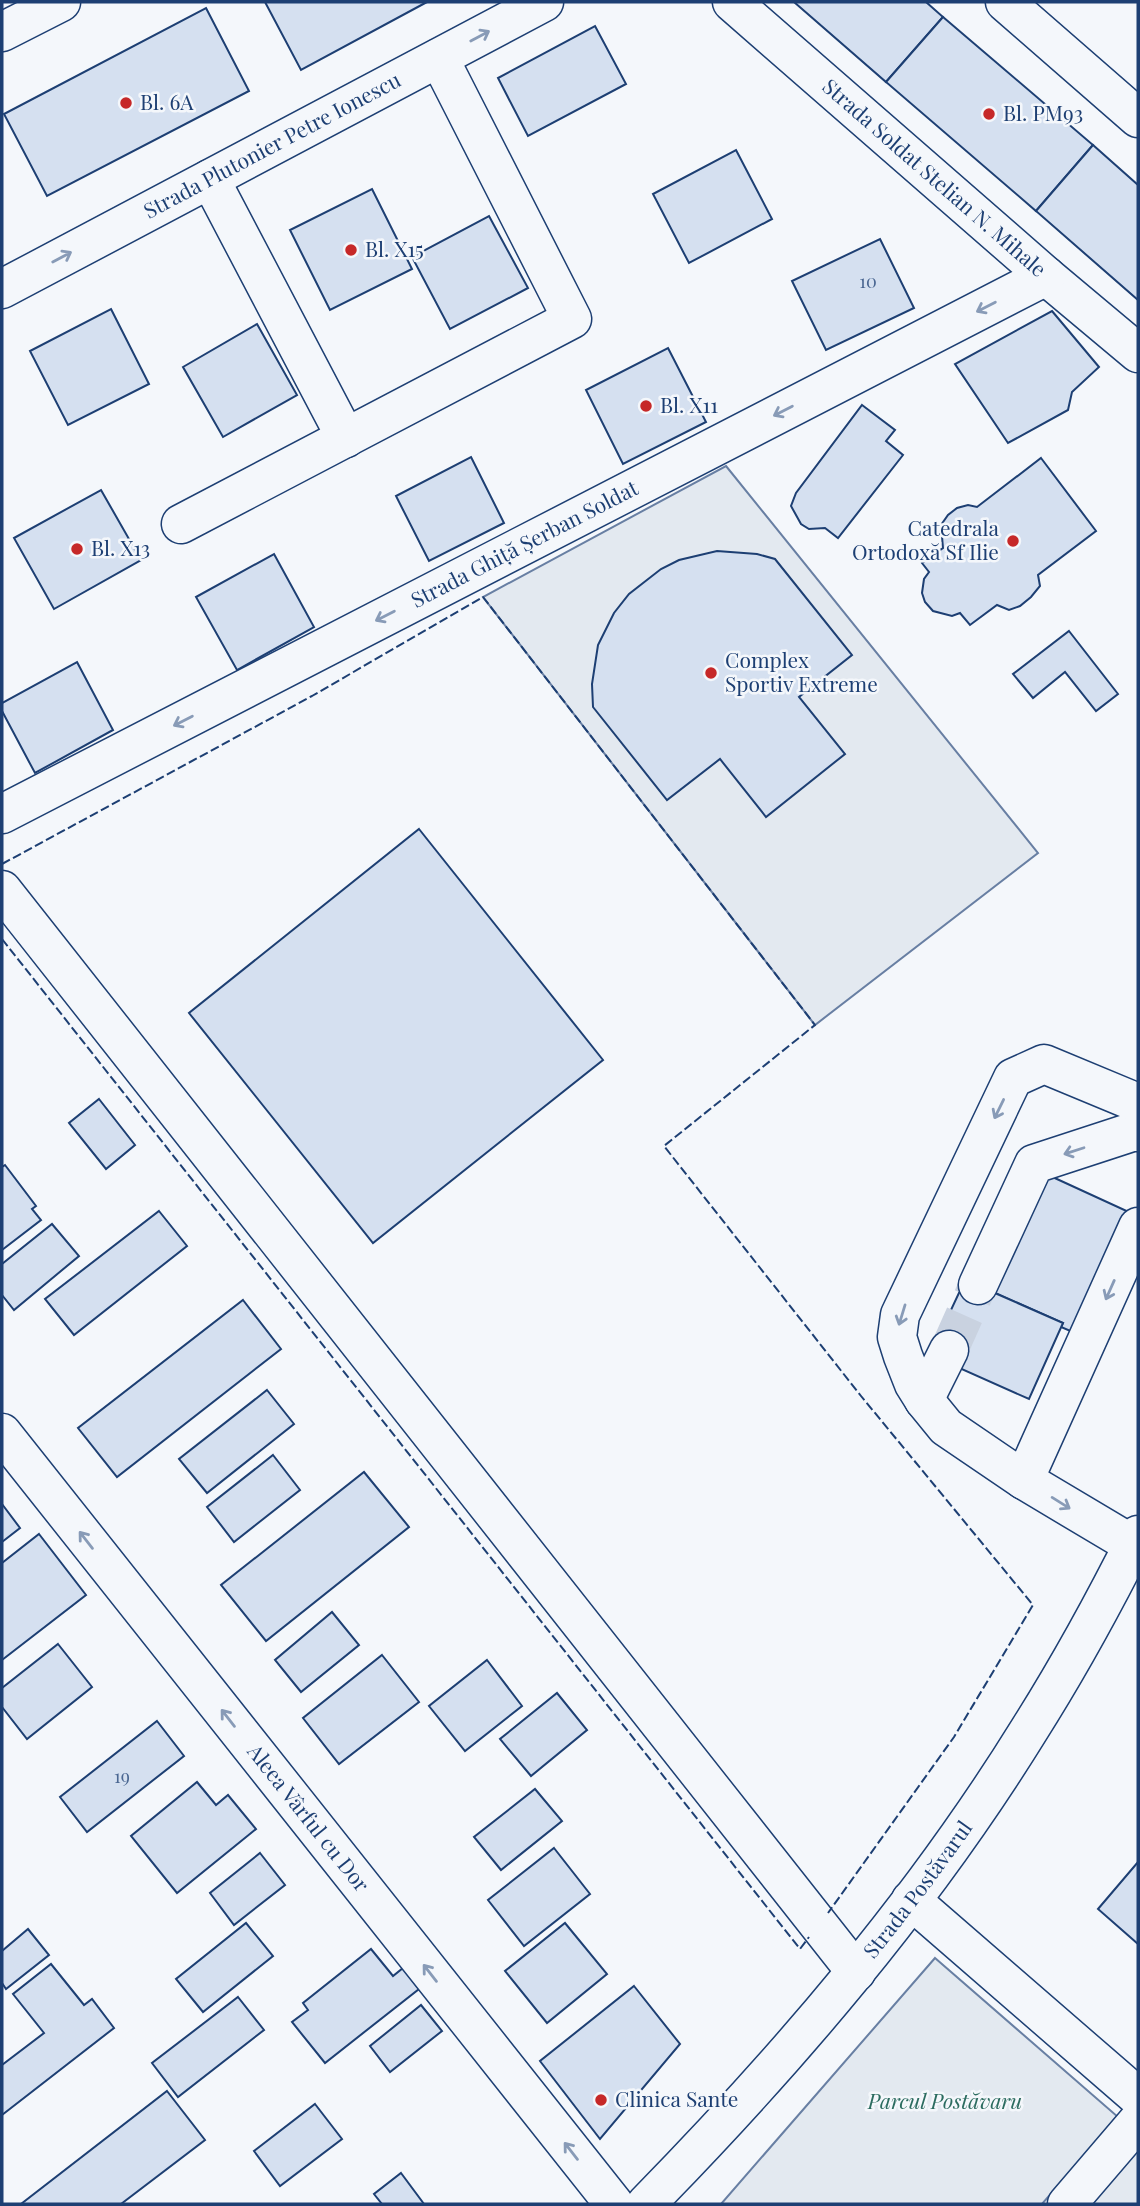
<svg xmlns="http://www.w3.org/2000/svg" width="1140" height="2206" font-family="'Playfair Display',serif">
<rect width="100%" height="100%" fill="#f4f7fb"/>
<g fill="#e3e9f0" stroke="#687fa3" stroke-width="2">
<polygon points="726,466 1038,853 815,1025 483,597"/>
<polygon points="935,1958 1118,2117 1042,2204 721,2204"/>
<polygon points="1138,2133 1138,2204 1092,2204 1083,2196"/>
</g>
<g fill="#d5e0f0" stroke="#1d3f73" stroke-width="2">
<polygon points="265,2 427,2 301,70"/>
<polygon points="794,2 926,2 943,17 886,82"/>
<polygon points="206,8 249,91 47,196 4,114"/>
<polygon points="943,17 1093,145 1036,211 886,82"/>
<polygon points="595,26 626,84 528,136 498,78"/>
<polygon points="1093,145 1138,185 1138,300 1036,211"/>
<polygon points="736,150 772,219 689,263 653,194"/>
<polygon points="372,189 412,269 330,310 290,230"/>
<polygon points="489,216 528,288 450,329 412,257"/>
<polygon points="880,239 914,308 826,350 792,281"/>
<polygon points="111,309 149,384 68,425 30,351"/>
<polygon points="1052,311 1099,367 1072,392 1068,410 1008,443 955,364"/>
<polygon points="257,324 297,395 223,437 183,367"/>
<polygon points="668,348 706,422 623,464 586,390"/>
<polygon points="862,405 895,430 886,441 903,455 838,538 825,528 809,529 801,524 791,506 796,493"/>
<polygon points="471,457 504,523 429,561 396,496"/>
<polygon points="1041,458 1096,531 1038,575 1040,586 1031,597 1020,606 1009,610 997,605 970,625 960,613 952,616 933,611 925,602 922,593 924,579 929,572 922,563 943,548 941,525 948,515 957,508 968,505 977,507"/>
<polygon points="101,490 141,560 54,609 14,538"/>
<polygon points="717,551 757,554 775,559 852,655 799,697 845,754 766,817 720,759 667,800 593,707 592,684 598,645 614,613 629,594 661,569 679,560"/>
<polygon points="274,554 314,627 237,670 196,597"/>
<polygon points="1069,631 1118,694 1096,711 1065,672 1033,698 1013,674"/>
<polygon points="77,662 113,730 35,773 2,711 2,703"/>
<polygon points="419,829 603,1060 373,1243 189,1013"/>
<polygon points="99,1099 135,1145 106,1169 69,1123"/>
<polygon points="5,1165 36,1206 32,1209 41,1220 2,1250 2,1167"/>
<polygon points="1046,1174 1131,1213 1075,1333 1061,1327 1063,1323 993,1292"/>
<polygon points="159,1211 187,1246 74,1335 45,1299"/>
<polygon points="52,1224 79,1256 14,1310 2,1295 2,1264"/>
<polygon points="965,1280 1063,1323 1029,1399 957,1367 935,1344"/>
<polygon points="243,1300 281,1349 117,1477 78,1428"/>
<polygon points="267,1390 294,1424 207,1493 179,1459"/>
<polygon points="273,1455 300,1490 234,1542 207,1507"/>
<polygon points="364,1472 409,1527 266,1641 221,1585"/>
<polygon points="2,1504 20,1528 2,1542"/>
<polygon points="39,1534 86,1595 2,1660 2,1563"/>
<polygon points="332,1612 359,1645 301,1692 275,1660"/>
<polygon points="58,1644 92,1687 27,1739 2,1707 2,1688"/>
<polygon points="382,1655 419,1702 339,1764 303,1718"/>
<polygon points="487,1660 522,1706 465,1751 429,1706"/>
<polygon points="557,1693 587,1730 531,1776 500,1739"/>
<polygon points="157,1721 184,1756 87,1832 60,1797"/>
<polygon points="197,1782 216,1805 228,1795 256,1829 177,1893 131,1836"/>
<polygon points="535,1789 562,1821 501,1870 474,1837"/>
<polygon points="554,1848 590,1894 524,1946 488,1900"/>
<polygon points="260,1853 285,1885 234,1925 210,1893"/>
<polygon points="1138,1862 1138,1944 1098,1909"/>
<polygon points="246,1923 273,1956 203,2012 176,1979"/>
<polygon points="565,1923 607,1974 547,2023 505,1971"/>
<polygon points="28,1929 49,1955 6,1989 2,1983 2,1951"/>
<polygon points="371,1949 393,1976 403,1968 419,1989 325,2063 292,2022 308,2010 303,2003"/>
<polygon points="51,1964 84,2005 92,1999 114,2028 2,2115 2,2065 44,2033 13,1994"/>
<polygon points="634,1986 680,2044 600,2139 540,2061"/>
<polygon points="238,1997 264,2030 178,2097 152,2063"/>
<polygon points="421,2005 442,2031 390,2072 370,2046"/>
<polygon points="167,2091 205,2140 121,2204 21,2204"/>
<polygon points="315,2104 342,2139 280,2186 254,2151"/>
<polygon points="401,2173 424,2204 382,2204 374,2194"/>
</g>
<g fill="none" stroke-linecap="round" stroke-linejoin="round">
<polyline stroke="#c9d2e0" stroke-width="38" stroke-dasharray="38 19" stroke-linecap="butt" points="949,1350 978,1285"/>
<defs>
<g id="minor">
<path id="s1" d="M732,2L1046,276L1138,353"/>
<polyline points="1005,2 1138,118"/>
<polyline points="2,32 61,2"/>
<polyline points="210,179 346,438"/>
<path id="s2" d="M2,289L544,2"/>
<polyline points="181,524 572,319 439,58"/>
<path id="s3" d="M2,814L1046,276"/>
<polyline points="2,890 856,1972"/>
<polyline points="978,1285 1034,1164 1135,1131 1138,1132"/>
<polyline points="924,1400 949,1350"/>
<path id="s4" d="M2,1433L614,2204"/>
<polyline points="1024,1480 946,1427 924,1400 914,1384 903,1356 897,1337 900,1315 1013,1078 1044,1064 1138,1103"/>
<polyline points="1133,1545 1024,1480 1138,1227"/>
<polyline points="911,1900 1138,2097"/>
<path id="s5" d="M646,2204C788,2059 922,1903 1029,1730C1069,1667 1105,1601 1138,1535"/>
<polyline points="1067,2204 1138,2121"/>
</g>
</defs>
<use href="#minor" stroke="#1d3f73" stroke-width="41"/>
<use href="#minor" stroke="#f4f7fb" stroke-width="38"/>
<g stroke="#1d3f73" stroke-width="2" stroke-dasharray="9 3.5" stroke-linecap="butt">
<polyline points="2,864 312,696 483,597 815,1025 664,1146 861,1396 1033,1605 954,1737 828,1913"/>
<polyline points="2,939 800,1949 809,1937"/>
</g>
</g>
<defs><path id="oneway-shaft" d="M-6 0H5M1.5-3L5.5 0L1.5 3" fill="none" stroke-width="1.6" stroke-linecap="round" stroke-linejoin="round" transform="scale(1.75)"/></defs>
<g stroke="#889bb7">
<use href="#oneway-shaft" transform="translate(480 36) rotate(-28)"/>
<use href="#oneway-shaft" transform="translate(62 257) rotate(-28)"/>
<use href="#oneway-shaft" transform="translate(986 307) rotate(153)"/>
<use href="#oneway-shaft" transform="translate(783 411) rotate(153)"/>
<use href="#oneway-shaft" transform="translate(385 616) rotate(153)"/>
<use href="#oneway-shaft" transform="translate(183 721) rotate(153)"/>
<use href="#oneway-shaft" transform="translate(999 1109) rotate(116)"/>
<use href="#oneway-shaft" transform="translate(1074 1151) rotate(162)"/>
<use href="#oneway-shaft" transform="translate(1110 1290) rotate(114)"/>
<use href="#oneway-shaft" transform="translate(902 1315) rotate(107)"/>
<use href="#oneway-shaft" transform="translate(1061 1503) rotate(32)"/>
<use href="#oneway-shaft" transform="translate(86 1540) rotate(-128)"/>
<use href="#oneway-shaft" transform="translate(228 1718) rotate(-128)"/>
<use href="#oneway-shaft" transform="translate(430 1973) rotate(-128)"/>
<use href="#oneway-shaft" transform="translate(571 2151) rotate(-128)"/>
</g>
<g fill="#c62828" stroke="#f4f7fb" stroke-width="2.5">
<circle cx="126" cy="103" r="7"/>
<circle cx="989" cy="114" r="7"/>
<circle cx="351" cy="250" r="7"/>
<circle cx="646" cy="406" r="7"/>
<circle cx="1013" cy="541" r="7"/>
<circle cx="77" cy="549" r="7"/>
<circle cx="711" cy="673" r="7"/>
<circle cx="601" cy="2100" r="7"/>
</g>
<g text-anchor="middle" stroke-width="5" stroke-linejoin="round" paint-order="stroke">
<g font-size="18" fill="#4b6792">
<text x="868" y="288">10</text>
<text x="122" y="1783">19</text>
</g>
<g font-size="21" fill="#1d3f73" stroke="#f4f7fb" text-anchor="start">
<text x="140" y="110">Bl. 6A</text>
<text x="1003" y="121">Bl. PM93</text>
<text x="365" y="257">Bl. X15</text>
<text x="660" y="413">Bl. X11</text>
<text x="999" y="536" text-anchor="end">Catedrala<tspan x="999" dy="24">Ortodoxă Sf Ilie</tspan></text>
<text x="91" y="556">Bl. X13</text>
<text x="725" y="668">Complex<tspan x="725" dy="24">Sportiv Extreme</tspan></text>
<text x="615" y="2107">Clinica Sante</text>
</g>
<g font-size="21" fill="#1d3f73" stroke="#f4f7fb">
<text dy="7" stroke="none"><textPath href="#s2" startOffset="306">Strada Plutonier Petre Ionescu</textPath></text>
<text dy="7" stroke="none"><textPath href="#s1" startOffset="268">Strada Soldat Stelian N. Mihale</textPath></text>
<text dy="7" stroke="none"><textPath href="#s3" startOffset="588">Strada Ghiță Șerban Soldat</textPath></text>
<text dy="7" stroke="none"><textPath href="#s4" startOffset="492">Aleea Vârful cu Dor</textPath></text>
<text dy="7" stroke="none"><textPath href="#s5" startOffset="416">Strada Postăvarul</textPath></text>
</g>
<g font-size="21" font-style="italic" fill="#2c6c60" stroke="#f4f7fb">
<text x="945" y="2109">Parcul Postăvaru</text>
</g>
</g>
<rect width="1140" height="2206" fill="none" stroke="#1d3f73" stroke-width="7"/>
</svg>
